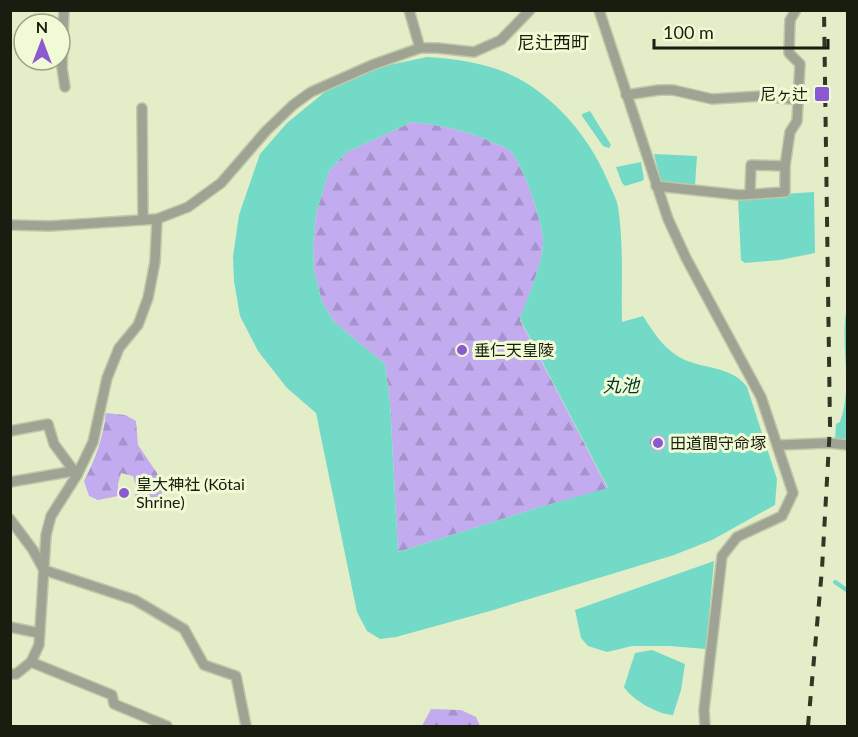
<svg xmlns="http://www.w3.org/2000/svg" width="858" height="737" font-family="Lato,'Noto Sans JP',sans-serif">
<defs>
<pattern id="forest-firs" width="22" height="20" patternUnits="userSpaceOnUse" patternTransform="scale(1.5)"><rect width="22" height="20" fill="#c2abef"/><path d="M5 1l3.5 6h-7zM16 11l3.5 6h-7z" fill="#a693cc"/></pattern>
</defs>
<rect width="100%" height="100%" fill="#e3edc8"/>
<g fill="url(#forest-firs)">
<path d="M412,122C440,125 466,130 492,142C497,145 505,146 509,150C522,160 543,223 543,240C544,261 527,299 520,320L608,489L537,508L398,552L390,403L385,364L334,322L322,302L314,270L313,245L316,214L329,171L347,152Z"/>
<path d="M106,413L125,415L136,421L138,445L163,482L161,502L150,511L139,504L135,498L136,486L133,476L121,473L118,484V496L98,500L89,496L84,481C96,458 103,438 106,413Z"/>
<circle cx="658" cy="443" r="9"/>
<polygon points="431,709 461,710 476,717 480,726 422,726"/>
</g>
<g fill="#72dac6" fill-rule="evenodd">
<path d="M427,57C455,59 481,62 507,73C554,93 592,140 610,186C613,193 617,200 618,207C624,245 621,284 622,322L643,316C652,330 662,346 676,355C697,370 731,364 747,387L777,479L775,505L712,540L674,555L490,611L396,637L380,639L367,631L357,612L316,413L287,388L258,351L240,316L234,281L233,257L239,215L260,154L287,123L326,91L380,67ZM412,122C440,125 466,130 492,142C497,145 505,146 509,150C522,160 543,223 543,240C544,261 527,299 520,319L608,488L537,508L398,552L390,403L385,364L334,322L322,302L314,270L313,245L316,214L329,171L347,152ZM657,434L664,437L667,442L665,448L659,452L653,450L649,442L651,437Z"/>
<polygon points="590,111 611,145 609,148 603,146 582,116 582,114"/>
<polygon points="654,154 697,156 695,185 661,182"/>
<polygon points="641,162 644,179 642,181 625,186 622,183 616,167"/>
<polygon points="814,192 815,253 780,260 745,263 741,260 738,197"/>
<path d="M847,307V441L835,440L836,424L840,422C854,385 839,344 847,307Z"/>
<polygon points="714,561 706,649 670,646 632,646 607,652 588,646 581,638 575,610"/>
<path d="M652,650L685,664L681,690L673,715C659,715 632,700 624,687L635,653Z"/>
</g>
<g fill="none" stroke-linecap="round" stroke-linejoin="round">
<polyline stroke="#72dac6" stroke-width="4" points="835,582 848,591"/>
<defs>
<g id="street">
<polyline points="64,10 62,68 65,87"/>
<polyline points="409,10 420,48"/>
<polyline points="599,10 668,219 686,258 761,397 793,493 782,516 737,537 722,556 704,710 705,726"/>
<polyline points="626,95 659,90 673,90 712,99 762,96 798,100"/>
<polyline points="142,108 143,220"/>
<polyline points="656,186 740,195 785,192 785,166 790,132 797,121 800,64 789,53 790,20 796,10"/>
<polyline points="750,193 751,165 785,166"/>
<polyline points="10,225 50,226 157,219 188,207 221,183 266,131 293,105 311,92 372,65 420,48 437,48 474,52 501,40 530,10"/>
<polyline points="10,431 48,424 54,444 77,475"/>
<polyline points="779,445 829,443 848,445"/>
<polyline points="10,482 74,471"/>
<polyline points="10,519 33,550 44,570 135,600 184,629 204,665 236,676 246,726"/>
<polyline points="10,627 39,633"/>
<polyline points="31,662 112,695 114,704 167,726"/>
<polyline points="10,674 16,674 31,662 39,645 46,535 51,516 77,475 93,442 107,378 119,348 138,325 148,298 155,262 157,219"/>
</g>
</defs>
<use href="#street" stroke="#bfc8a7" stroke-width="12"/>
<use href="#street" stroke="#9fa393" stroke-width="9"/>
<polyline stroke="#303524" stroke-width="4" stroke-dasharray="10 10" stroke-linecap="butt" points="808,726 822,569 830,426 824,10"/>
</g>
<g fill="#8b59d2" stroke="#f0fbd5" stroke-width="2">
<rect x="814" y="86" width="16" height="16" rx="3"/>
<circle cx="462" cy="350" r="6"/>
<circle cx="658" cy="443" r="6"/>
<circle cx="124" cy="493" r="6"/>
</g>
<g text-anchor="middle" stroke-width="6" stroke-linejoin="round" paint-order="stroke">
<g font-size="16" fill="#191d0f" stroke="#f0fbd5" text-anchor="start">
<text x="808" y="100" text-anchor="end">尼ヶ辻</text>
<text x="474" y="356">垂仁天皇陵</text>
<text x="670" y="449">田道間守命塚</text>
<text x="136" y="490">皇大神社 (Kōtai<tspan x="136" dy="18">Shrine)</tspan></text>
</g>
<g font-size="18" fill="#191d0f" stroke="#f0fbd5">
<text x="553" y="49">尼辻西町</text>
</g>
<g font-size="18" font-style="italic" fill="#02352e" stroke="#f0fbd5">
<text x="621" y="392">丸池</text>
</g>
</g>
<rect width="858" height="737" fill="none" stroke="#191d0f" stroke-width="24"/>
<g transform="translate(42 42)"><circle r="28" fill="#f0fbd5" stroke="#9aa286" stroke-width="1.5"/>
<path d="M0-4.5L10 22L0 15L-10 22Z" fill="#8b59d2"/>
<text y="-9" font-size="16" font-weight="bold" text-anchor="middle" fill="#191d0f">N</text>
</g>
<path d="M654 39v9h174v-9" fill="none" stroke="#191d0f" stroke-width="3"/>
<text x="663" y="39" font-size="18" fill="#191d0f" stroke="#f0fbd5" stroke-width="4.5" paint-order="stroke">100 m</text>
</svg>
